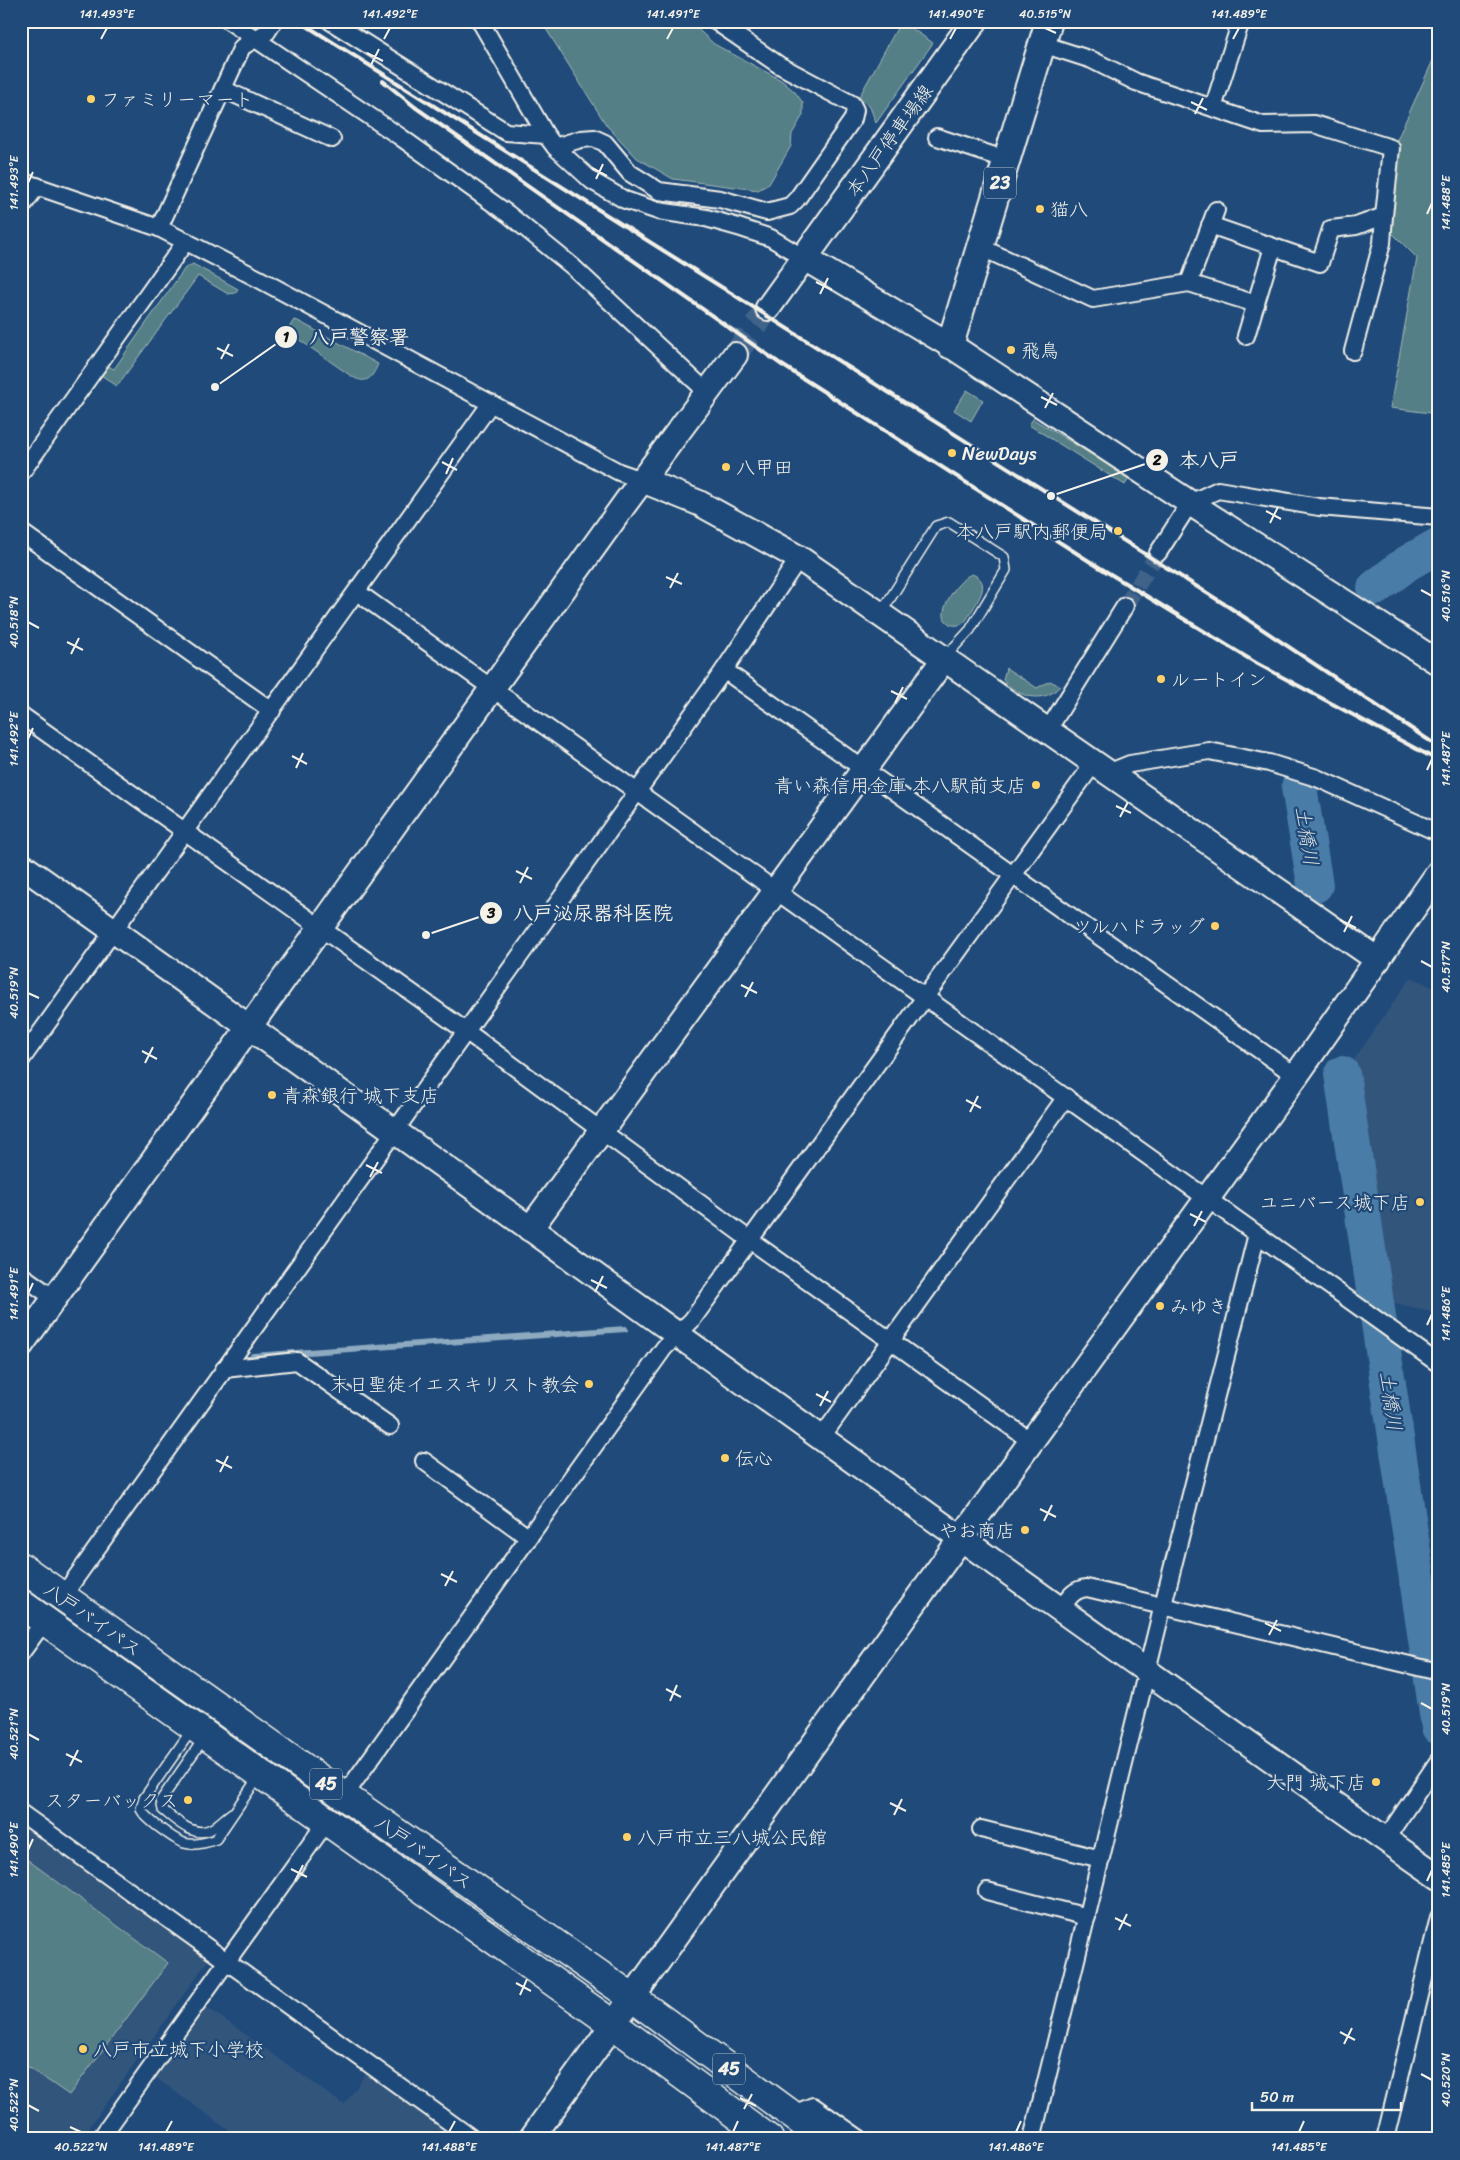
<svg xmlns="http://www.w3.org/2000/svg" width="1460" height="2160" font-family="Sriracha,'Klee One',sans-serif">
<rect width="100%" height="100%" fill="#1f4a7a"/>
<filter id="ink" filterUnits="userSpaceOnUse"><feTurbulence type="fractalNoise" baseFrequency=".02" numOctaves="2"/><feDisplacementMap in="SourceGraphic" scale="10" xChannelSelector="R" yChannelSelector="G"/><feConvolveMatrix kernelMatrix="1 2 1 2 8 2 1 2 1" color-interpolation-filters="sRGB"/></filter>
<g filter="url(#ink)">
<g fill="#33547c">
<polygon points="1411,977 1439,990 1439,1314 1391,1302 1353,1061"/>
<polygon points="21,1823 209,1959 81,2139 21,2139"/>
<polygon points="207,2007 344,2105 368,2071 462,2139 241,2139 156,2078"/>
</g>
<g fill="#557f86" stroke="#a4b8b7">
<polygon points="541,21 689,21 714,44 781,80 795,92 803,103 803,115 792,134 791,146 769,184 758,190 673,179 637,158 607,126"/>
<polygon points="901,21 933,43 876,123 870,107 859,97"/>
<polygon points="1439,21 1439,414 1390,408 1417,258 1388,229 1396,142 1434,58"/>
<polygon points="193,264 238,289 236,293 228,294 198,276 117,386 101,375 108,366 114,369 185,268"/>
<path d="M294,320L298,321L378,364C372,379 366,385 351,376L291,334L289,331L290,326Z"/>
<polygon points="967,390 983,400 971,421 954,410"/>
<polygon points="1033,419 1124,474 1128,480 1125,485 1029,425"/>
<path d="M972,574C991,581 980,597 973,609C970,613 967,621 962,624C957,626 951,626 947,622C935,612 960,577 972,574Z"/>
<path d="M1006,668L1037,688L1050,681L1060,686C1044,705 1017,697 1003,680Z"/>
<polygon points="21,1855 168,1963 69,2095 21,2062"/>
</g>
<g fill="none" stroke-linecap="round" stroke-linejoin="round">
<polyline stroke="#8daac0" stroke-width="6" points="253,1356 625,1329"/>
<g stroke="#487ba6" stroke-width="36">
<polyline points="1375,588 1406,564 1439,545"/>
<polyline points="1299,787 1315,885"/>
<polyline points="1342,1074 1439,1727"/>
</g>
<polyline stroke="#3f638a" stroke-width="16" stroke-dasharray="16 8" stroke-linecap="butt" points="1125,606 1158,553"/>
<polyline stroke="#3f638a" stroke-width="24" stroke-dasharray="24 12" stroke-linecap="butt" points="735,355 768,308"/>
<defs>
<g id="lane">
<polyline points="881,613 936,526 949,522 1004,557 1006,570 970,630 944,658"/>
<path d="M193,1728L144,1798L141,1809C144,1818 175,1840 184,1843C195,1846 206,1843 216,1839L259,1776"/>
<path d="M204,1738L161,1800L163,1810C176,1820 195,1840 213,1828C219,1824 225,1818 232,1813"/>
</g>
<g id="street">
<polyline points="229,21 399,136 508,214 572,266 707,392"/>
<polyline points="330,21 506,132 546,135"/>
<polyline points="480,21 546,135 555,147 592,181 625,200 658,211 706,218 738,227 771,238 804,258"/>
<polyline points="1042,44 1092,60 1136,82 1263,125 1314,124 1391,148 1384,216 1356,226 1331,229 1320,263 1210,225"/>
<polyline points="223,89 332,139"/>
<polyline points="1213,108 1241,21"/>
<polyline points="937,137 1007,160"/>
<polyline points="555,147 581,139 594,138 605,143 630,173 659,191 720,199 767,212 790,206 797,199 853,119 855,110 852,104 779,65 715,21"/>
<polyline points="21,181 159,228 257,278 619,472 642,480"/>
<polyline points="21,208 37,186"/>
<polyline points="1216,210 1189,283 1256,304"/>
<polyline points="159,228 242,47 267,32 274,21"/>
<polyline points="980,247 1093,299 1189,283"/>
<polyline points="1246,336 1273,247"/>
<polyline points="1353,351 1382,243 1384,216"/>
<polyline points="21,473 186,241"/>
<polyline points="21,532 272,711"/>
<polyline points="1158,553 1190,503 1218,490 1319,507 1439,517"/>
<polyline points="357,592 1439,1364"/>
<polyline points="724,670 1296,1076"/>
<polyline points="21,715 467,1032 750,1240 1032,1442"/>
<polyline points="1048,730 1125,606"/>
<polyline points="1108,773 1130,764 1209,751 1269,763 1317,778 1430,829 1439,832"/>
<polyline points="21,1060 491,403"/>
<polyline points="21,1275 55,1299"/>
<polyline points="224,1369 297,1361 390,1426"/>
<polyline points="821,1438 1066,1097"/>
<polyline points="424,1461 529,1538"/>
<polyline points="62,1597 724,670 799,558"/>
<path d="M1061,1609C1068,1599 1073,1589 1087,1588L1439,1672"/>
<polyline points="21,1653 45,1620"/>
<polyline points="344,1796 664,1348 692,1320 1094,763"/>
<polyline points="21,1813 473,2139"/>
<polyline points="981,1829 1101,1859"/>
<polyline points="1385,1840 1439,1760"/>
<polyline points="987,1891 1087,1917"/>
<polyline points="791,2115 813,2106 860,2139"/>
<polyline points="100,2139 327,1821"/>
<polyline points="1032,2139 1163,1605 1257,1234"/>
<polyline points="1385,2139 1439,1917"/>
</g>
<g id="secondary">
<polyline points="768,308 804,258 950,345 1190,503 1439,663"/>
<polyline points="642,480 699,503 799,558 1378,960"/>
<path d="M21,865C496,1200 963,1545 1439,1877"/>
<polyline points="530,1229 944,659"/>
<polyline points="21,1345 626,502 735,355"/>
<polyline points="531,2139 928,1584 1296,1076 1439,872"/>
</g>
<g id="primary">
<polyline points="804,258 974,21"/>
<polyline points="950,345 1049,21"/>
</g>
<g id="highway">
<polyline points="21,1567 344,1796 633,1998 825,2139"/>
<polyline points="21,1604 614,2025 769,2139"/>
</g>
</defs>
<use href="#lane" stroke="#f4f1e8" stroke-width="12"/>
<use href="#street" stroke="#f4f1e8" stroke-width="20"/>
<use href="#secondary" stroke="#f4f1e8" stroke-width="28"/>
<use href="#primary" stroke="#f4f1e8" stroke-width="30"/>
<use href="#highway" stroke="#f4f1e8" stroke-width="31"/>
<use href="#lane" stroke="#1f4a7a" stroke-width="9"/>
<use href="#street" stroke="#1f4a7a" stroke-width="16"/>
<use href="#secondary" stroke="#1f4a7a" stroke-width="24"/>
<use href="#primary" stroke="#1f4a7a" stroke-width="26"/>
<use href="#highway" stroke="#1f4a7a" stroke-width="28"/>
<g stroke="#f4f1e8" stroke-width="4">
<polyline points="299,21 1226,605 1439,747"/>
<polyline points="383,81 415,107 782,365 1089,561 1256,663 1439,761"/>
</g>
</g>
</g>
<path fill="none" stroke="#f4f1e8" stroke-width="2" d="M1045,28L1056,33M101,39L107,28M384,39L390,28M667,39L673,28M950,39L956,28M1233,39L1239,28M367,53L383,61M371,65L379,49M1191,102L1207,110M1195,114L1203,98M592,168L607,176M596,179L603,164M28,183L33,172M1427,214L1432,203M816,282L832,290M820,294L828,278M217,348L233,356M221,359L229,344M1041,397L1057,405M1045,408L1053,393M442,462L457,470M446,474L453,458M1266,511L1281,519M1270,523L1278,507M666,577L682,584M670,588L678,573M1421,590L1432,596M28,622L39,628M67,642L83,650M71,654L79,638M891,691L907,699M895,703L903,687M28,739L33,728M292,756L307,764M296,768L303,753M1427,770L1432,759M1116,806L1131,813M1120,817L1128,802M516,871L532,879M520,883L528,867M1340,920L1356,928M1344,932L1352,916M1421,961L1432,967M741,985L757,993M28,993L39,998M745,997L753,982M142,1051L157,1059M145,1063L153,1047M966,1100L981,1108M970,1112L978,1096M366,1165L382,1173M370,1177L378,1162M1190,1214L1206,1222M1194,1226L1202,1211M591,1280L607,1288M595,1292L603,1276M28,1294L33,1283M1427,1325L1432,1314M816,1394L831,1402M820,1406L828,1391M216,1460L232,1468M220,1472L228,1456M1040,1509L1056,1517M1044,1521L1052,1505M441,1574L457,1582M445,1586L453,1571M1265,1623L1281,1631M1269,1635L1277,1620M666,1689L681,1697M670,1701L677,1685M1421,1703L1432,1709M28,1734L39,1740M66,1754L82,1762M70,1766L78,1750M890,1803L906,1811M894,1815L902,1799M28,1850L33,1839M291,1869L307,1877M295,1881L303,1865M1427,1881L1432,1870M1115,1918L1131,1926M1119,1930L1127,1914M516,1983L531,1991M520,1995L527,1979M1340,2032L1355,2040M1344,2044L1352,2028M1421,2074L1432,2080M740,2098L756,2106M28,2105L39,2111M744,2109L752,2094M70,2127L81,2132M166,2132L172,2121M449,2132L455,2121M733,2132L738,2121M1016,2132L1021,2121M1299,2132L1304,2121"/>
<g fill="#ffd166" stroke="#1f4a7a" stroke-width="2">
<circle cx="91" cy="99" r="5"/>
<circle cx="1040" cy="209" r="5"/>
<circle cx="1011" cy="350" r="5"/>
<circle cx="952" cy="453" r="5"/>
<circle cx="726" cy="467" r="5"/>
<circle cx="1118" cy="531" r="5"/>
<circle cx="1161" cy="679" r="5"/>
<circle cx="1036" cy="785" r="5"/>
<circle cx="1215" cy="926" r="5"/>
<circle cx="272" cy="1095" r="5"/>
<circle cx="1420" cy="1202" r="5"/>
<circle cx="1160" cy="1306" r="5"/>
<circle cx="589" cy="1384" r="5"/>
<circle cx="725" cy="1458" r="5"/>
<circle cx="1025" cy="1530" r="5"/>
<circle cx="1376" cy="1782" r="5"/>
<circle cx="188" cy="1800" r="5"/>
<circle cx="627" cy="1837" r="5"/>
<circle cx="83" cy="2049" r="5"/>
</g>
<g text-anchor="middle" stroke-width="4.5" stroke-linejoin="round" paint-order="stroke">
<g fill="#1f4a7a" stroke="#b4bfc7" stroke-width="1">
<rect x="984" y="167.5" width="32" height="31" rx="4"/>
<rect x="310" y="1768.5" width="32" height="31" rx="4"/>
<rect x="713" y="2053.5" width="32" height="31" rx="4"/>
</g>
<g font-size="18" font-weight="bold" fill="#f4f1e8">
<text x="1000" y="189">23</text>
<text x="326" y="1790">45</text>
<text x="729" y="2075">45</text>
</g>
<g font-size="19" fill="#f4f1e8" stroke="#1f4a7a" text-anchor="start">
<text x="101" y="106">ファミリーマート</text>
<text x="1050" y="216">猫八</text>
<text x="1021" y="357">飛鳥</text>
<text x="962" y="460">NewDays</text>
<text x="736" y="474">八甲田</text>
<text x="1108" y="538" text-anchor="end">本八戸駅内郵便局</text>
<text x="1171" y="686">ルートイン</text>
<text x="1026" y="792" text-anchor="end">青い森信用金庫 本八駅前支店</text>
<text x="1205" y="933" text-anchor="end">ツルハドラッグ</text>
<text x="282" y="1102">青森銀行 城下支店</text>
<text x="1410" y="1209" text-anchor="end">ユニバース城下店</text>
<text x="1170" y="1313">みゆき</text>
<text x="579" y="1391" text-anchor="end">末日聖徒イエスキリスト教会</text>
<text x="735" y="1465">伝心</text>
<text x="1015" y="1537" text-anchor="end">やお商店</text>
<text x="1366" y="1789" text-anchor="end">大門 城下店</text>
<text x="178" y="1807" text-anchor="end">スターバックス</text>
<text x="637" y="1844">八戸市立三八城公民館</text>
<text x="93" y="2056">八戸市立城下小学校</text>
</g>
<g font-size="19" fill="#f4f1e8" stroke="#1f4a7a">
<text transform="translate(889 140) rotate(-54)" y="7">本八戸停車場線</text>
<text transform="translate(93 1619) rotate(35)" y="7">八戸バイパス</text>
<text transform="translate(424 1852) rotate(35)" y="7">八戸バイパス</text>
</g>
<g font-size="20" font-style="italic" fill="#dadfde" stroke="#1f4a7a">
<text transform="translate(1307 836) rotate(81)" y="7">土橋川</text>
<text transform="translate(1391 1401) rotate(82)" y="7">土橋川</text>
</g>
</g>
<path fill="none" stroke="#f4f1e8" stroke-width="2" d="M215 387L286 337M1051 496L1157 460M426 935L491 913"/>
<g fill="#f4f1e8" stroke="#1f4a7a" stroke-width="2">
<circle cx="215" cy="387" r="5"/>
<circle cx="1051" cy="496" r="5"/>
<circle cx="426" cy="935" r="5"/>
<circle cx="286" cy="337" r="12"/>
<circle cx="1157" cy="460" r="12"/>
<circle cx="491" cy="913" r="12"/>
</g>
<g font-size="15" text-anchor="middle" font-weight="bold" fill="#111">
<text x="286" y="342">1</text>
<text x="1157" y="465">2</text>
<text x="491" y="918">3</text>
</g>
<g font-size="20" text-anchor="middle" font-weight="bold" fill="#f4f1e8" stroke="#1f4a7a" stroke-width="4.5" stroke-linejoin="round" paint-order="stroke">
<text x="359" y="344">八戸警察署</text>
<text x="1209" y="467">本八戸</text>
<text x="593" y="920">八戸泌尿器科医院</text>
</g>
<rect width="1460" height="2160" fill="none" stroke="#1f4a7a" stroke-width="55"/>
<path d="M1252 2102v8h149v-8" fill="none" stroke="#f4f1e8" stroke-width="2.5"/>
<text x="1260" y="2102" font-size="15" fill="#f4f1e8" stroke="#1f4a7a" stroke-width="4" paint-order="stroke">50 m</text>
<rect x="28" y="28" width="1404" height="2104" fill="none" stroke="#f4f1e8" stroke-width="2"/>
<g font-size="12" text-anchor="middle" fill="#f4f1e8">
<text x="107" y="18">141.493°E</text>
<text x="390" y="18">141.492°E</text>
<text x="673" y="18">141.491°E</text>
<text x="956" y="18">141.490°E</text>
<text x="1045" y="18">40.515°N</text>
<text x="1239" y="18">141.489°E</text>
<text transform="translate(14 183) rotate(-90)" y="4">141.493°E</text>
<text transform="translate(1446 203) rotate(-90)" y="4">141.488°E</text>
<text transform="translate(1446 596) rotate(-90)" y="4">40.516°N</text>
<text transform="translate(14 622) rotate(-90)" y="4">40.518°N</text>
<text transform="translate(14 739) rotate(-90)" y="4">141.492°E</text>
<text transform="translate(1446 759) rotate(-90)" y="4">141.487°E</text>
<text transform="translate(1446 967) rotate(-90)" y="4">40.517°N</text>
<text transform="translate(14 993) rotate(-90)" y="4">40.519°N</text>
<text transform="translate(14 1294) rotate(-90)" y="4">141.491°E</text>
<text transform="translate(1446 1314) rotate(-90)" y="4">141.486°E</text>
<text transform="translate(1446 1709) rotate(-90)" y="4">40.519°N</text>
<text transform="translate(14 1734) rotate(-90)" y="4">40.521°N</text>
<text transform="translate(14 1850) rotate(-90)" y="4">141.490°E</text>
<text transform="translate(1446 1870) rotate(-90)" y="4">141.485°E</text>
<text transform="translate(1446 2080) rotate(-90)" y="4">40.520°N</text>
<text transform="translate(14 2105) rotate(-90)" y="4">40.522°N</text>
<text x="81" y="2151">40.522°N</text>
<text x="166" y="2151">141.489°E</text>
<text x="449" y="2151">141.488°E</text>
<text x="733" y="2151">141.487°E</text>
<text x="1016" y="2151">141.486°E</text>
<text x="1299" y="2151">141.485°E</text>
</g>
</svg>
